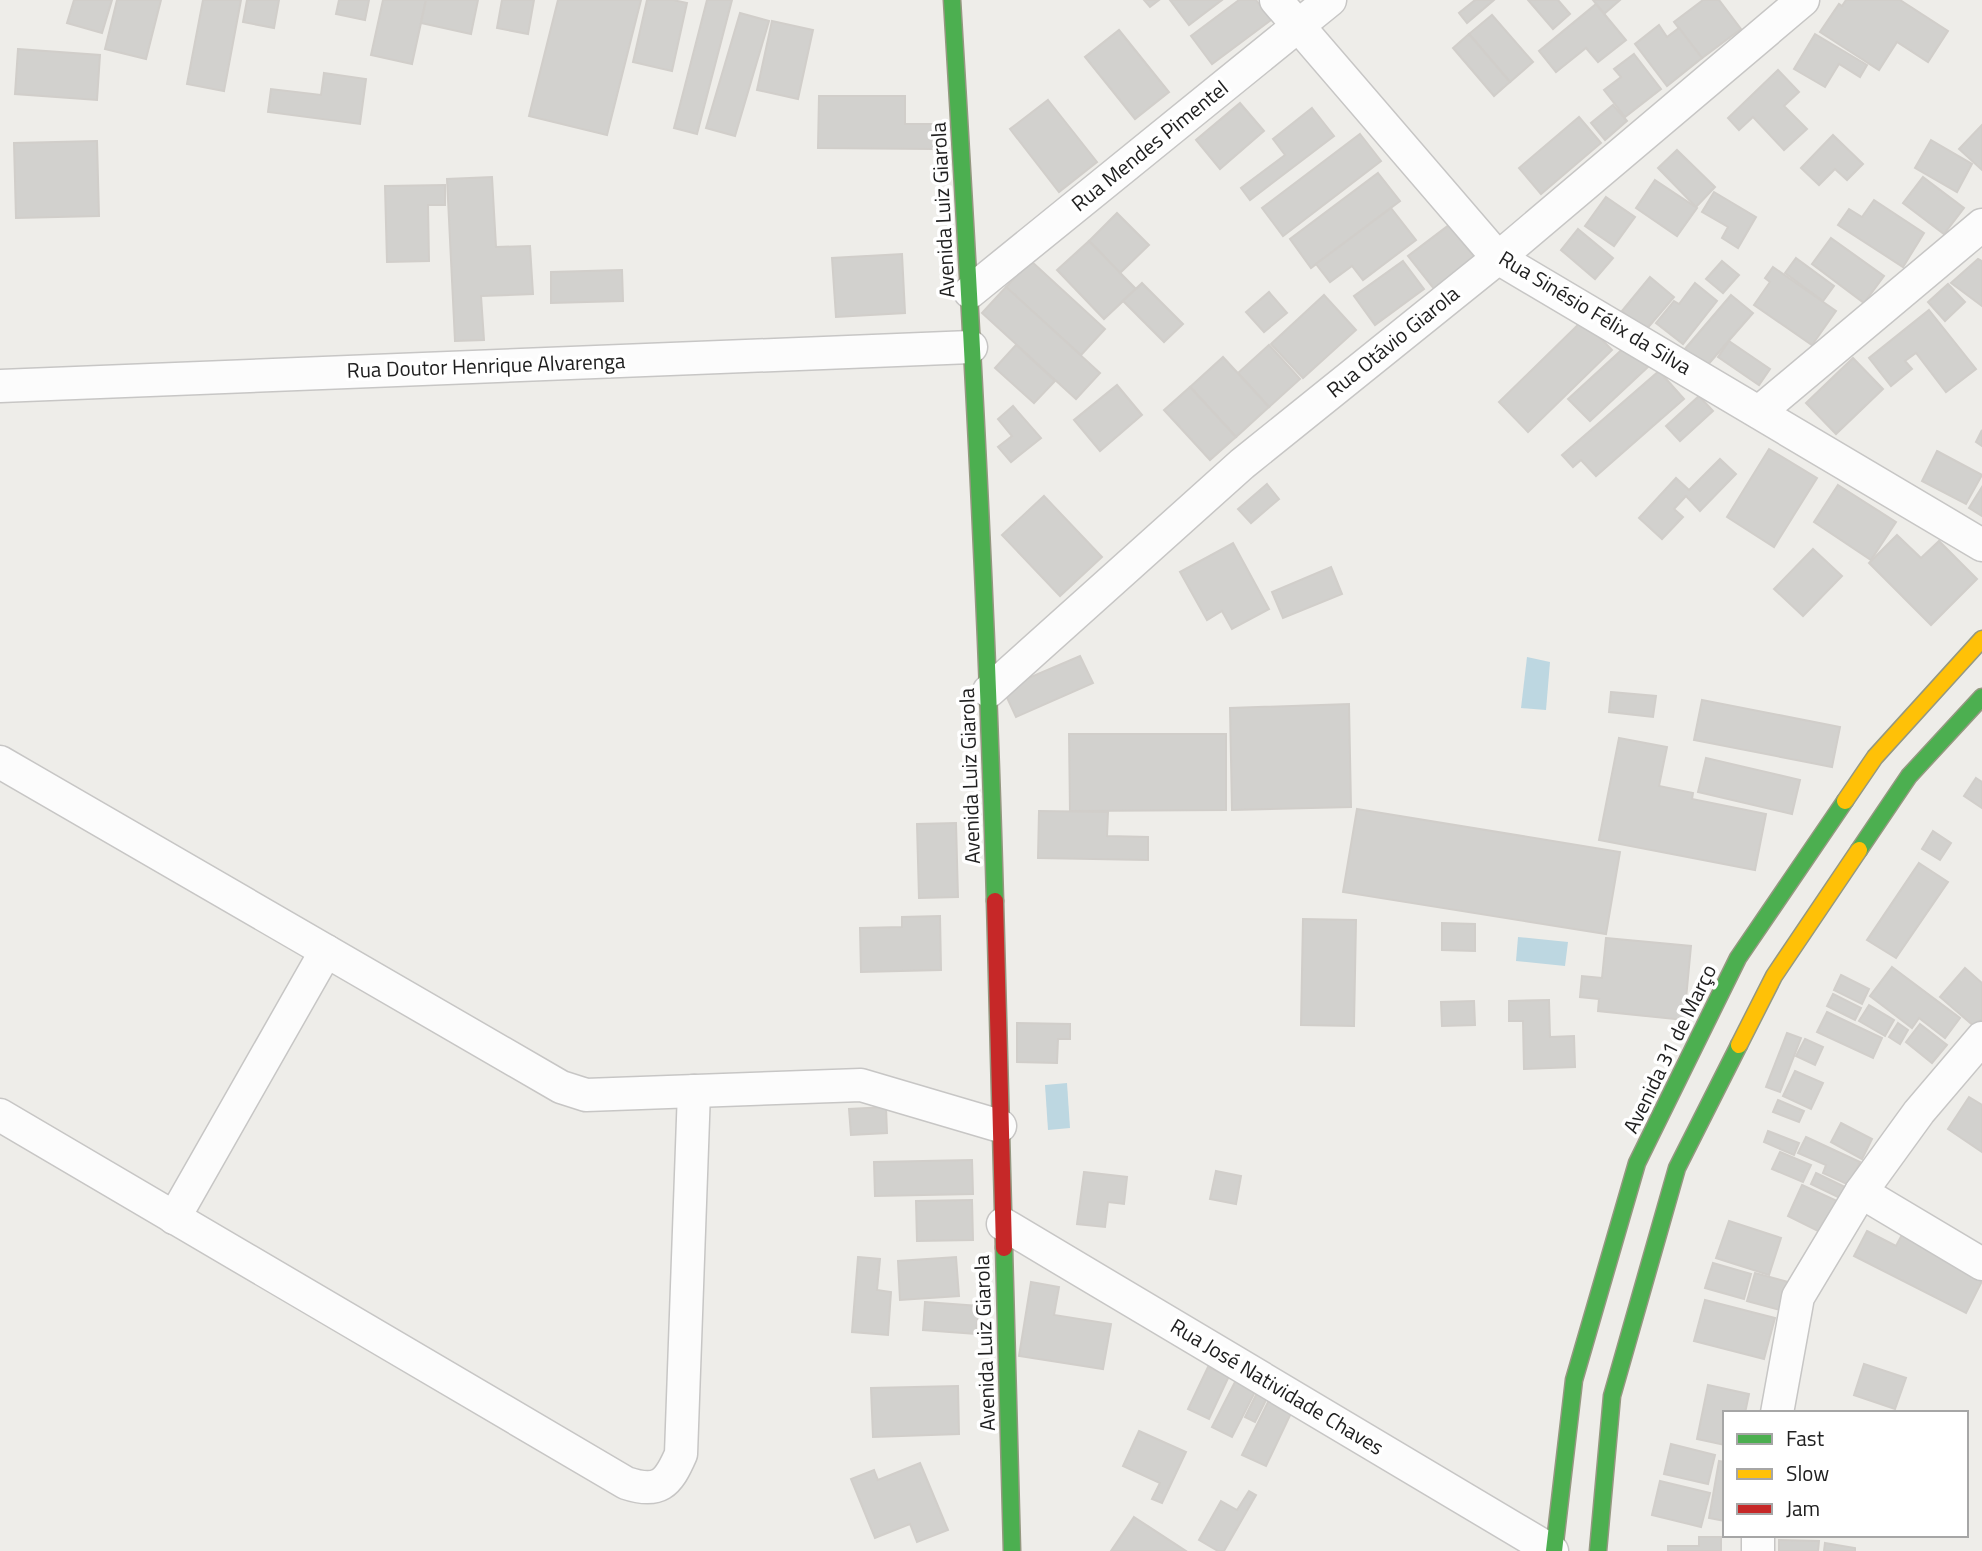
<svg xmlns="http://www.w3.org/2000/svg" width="1982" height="1551" font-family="'Titillium Web',sans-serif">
<rect width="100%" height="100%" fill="#eeede9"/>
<g fill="#bdd7e1">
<polygon points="1527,657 1550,662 1546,710 1521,708"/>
<polygon points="1518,937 1568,942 1565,966 1516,961"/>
<polygon points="1067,1083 1070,1128 1048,1130 1045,1085"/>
</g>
<g fill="#d2d1ce" stroke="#d1ceca" stroke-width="2">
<polygon points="74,0 112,0 102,33 67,23"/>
<polygon points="117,0 161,0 146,59 105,49"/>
<polygon points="203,0 241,0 224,91 187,84"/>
<polygon points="247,0 279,0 274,28 243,22"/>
<polygon points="339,0 369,0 365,20 336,14"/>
<polygon points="383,0 426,0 412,64 371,55"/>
<polygon points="426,0 478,0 471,34 421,23"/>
<polygon points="502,0 534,0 528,34 497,28"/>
<polygon points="558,0 641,0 607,135 529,116"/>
<polygon points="647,0 673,0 687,3 672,71 633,62"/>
<polygon points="707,0 732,0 697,134 674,128"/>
<polygon points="1144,0 1159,0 1150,7"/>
<polygon points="1170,0 1222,0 1189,25"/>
<polygon points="1239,0 1256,0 1271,20 1212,64 1191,36"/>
<polygon points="1475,0 1494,0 1467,23 1459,13"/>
<polygon points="1528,0 1558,0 1570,14 1553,29"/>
<polygon points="1593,0 1620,0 1604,14"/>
<polygon points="1703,0 1719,0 1741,29 1702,58 1674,22"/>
<polygon points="1846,0 1900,0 1948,31 1928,62 1897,42 1879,70 1820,32 1839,4 1842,6"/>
<polygon points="1596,4 1626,40 1598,62 1586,48 1556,72 1539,51"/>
<polygon points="740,13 769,21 735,136 706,128"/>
<polygon points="1492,15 1533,62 1510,82 1469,34"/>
<polygon points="772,21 813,30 798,99 757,90"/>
<polygon points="1659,25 1667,37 1679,28 1702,58 1667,86 1635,44"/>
<polygon points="1119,30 1169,92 1135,119 1085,57"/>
<polygon points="1469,34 1510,82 1494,96 1453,48"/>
<polygon points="1815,34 1867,65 1860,77 1839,64 1825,87 1794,69"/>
<polygon points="18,49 100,55 97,100 15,94"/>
<polygon points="1634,54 1661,89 1625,117 1604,90 1621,77 1614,69"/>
<polygon points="1778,70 1799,92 1784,106 1807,129 1784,150 1753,117 1739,130 1728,118"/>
<polygon points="324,73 366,79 360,124 268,112 271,89 321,95"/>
<polygon points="819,96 905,96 905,124 933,124 933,149 818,148"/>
<polygon points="1048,100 1097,162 1059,192 1010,129"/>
<polygon points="1240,103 1264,131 1220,169 1196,140"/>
<polygon points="1613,105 1627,121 1605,140 1591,123"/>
<polygon points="1312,108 1334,136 1250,200 1241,188 1285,155 1273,139"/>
<polygon points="1579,117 1601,143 1541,194 1519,168"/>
<polygon points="1982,125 1982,170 1959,149"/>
<polygon points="1360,134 1381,161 1283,236 1262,208"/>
<polygon points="1833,135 1863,164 1847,180 1835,169 1819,185 1801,168"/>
<polygon points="1931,140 1972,164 1957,192 1915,168"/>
<polygon points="97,141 99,216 16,218 14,143"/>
<polygon points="1677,150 1715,187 1696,207 1658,168"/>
<polygon points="1378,173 1400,201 1311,268 1290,239"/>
<polygon points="492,177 496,247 530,246 533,294 481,296 484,340 455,341 447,179"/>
<polygon points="1923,177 1964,208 1944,234 1903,203"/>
<polygon points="1655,180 1697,208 1677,236 1636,208"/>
<polygon points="445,185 445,205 428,205 429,261 387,262 385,186"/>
<polygon points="1714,192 1756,217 1738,248 1722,238 1728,227 1702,212"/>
<polygon points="1606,197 1635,217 1614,246 1585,226"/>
<polygon points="1874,200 1924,233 1903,267 1838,225 1849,209 1862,217"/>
<polygon points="1391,208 1416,240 1363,280 1352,266 1330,282 1316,264"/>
<polygon points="1117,213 1149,245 1120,273 1089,241"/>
<polygon points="1449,225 1476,259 1435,290 1408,256"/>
<polygon points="1578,229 1613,258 1595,279 1561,250"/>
<polygon points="1831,238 1884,276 1864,303 1812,264"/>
<polygon points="1089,241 1136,289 1104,319 1057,270"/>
<polygon points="902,254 905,313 836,317 832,258"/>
<polygon points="1796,258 1834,286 1823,301 1785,273"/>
<polygon points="1978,259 1982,261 1982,306 1951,283"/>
<polygon points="1031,261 1105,329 1081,355 1006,287"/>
<polygon points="1403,261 1424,289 1375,325 1354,296"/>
<polygon points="1722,261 1739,275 1723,293 1706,279"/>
<polygon points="1773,267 1836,311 1812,345 1754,305 1770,282 1765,278"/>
<polygon points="622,270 623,301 551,303 551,272"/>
<polygon points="1650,277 1674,297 1645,331 1622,311"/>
<polygon points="1142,283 1183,324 1164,342 1123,301"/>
<polygon points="1695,283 1717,301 1683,344 1656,323 1674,301 1679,304"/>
<polygon points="1948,284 1965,302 1945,321 1928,302"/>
<polygon points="1006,287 1100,373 1076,399 982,313"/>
<polygon points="1269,292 1287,313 1264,332 1246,312"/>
<polygon points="1324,295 1356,330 1303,378 1271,344"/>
<polygon points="1731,295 1753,313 1705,368 1684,350"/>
<polygon points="1929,310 1976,369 1946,392 1916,353 1905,361 1912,369 1891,386 1869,358"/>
<polygon points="1583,320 1612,350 1528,432 1499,402"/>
<polygon points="1729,341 1770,369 1759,385 1718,357"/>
<polygon points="1016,345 1055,381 1034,403 995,368"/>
<polygon points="1269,345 1300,379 1269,407 1238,373"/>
<polygon points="1627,345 1648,367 1590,421 1568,399"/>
<polygon points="1223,357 1269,407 1236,437 1190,387"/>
<polygon points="1853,358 1883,389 1836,434 1806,403"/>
<polygon points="1659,371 1684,399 1596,476 1581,460 1573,467 1562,455"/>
<polygon points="1117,385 1142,415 1100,451 1074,420"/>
<polygon points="1190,387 1236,437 1210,460 1164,410"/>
<polygon points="1699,396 1713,411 1680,441 1666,426"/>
<polygon points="1013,406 1041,438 1011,462 998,447 1012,436 998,419"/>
<polygon points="1982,430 1982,446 1976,442"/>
<polygon points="1769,449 1817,478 1774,547 1727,517"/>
<polygon points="1937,451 1982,475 1966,504 1922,481"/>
<polygon points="1720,459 1736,474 1700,511 1686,496 1674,509 1683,517 1662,539 1639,518 1676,478 1689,490"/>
<polygon points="1267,484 1279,499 1251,523 1238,509"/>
<polygon points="1838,485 1896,522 1871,560 1814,522"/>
<polygon points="1982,487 1982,516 1969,508"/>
<polygon points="1044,496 1102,557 1060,596 1002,535"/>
<polygon points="1897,535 1921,558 1939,541 1977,579 1931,625 1869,563"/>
<polygon points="1233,543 1269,609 1232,629 1222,611 1207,620 1180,572"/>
<polygon points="1813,549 1842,576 1803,616 1774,589"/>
<polygon points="1331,567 1342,594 1283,618 1272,592"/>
<polygon points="1080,656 1093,683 1016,717 1003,689"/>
<polygon points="1611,692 1656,696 1653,717 1609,712"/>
<polygon points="1702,700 1840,727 1832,767 1694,740"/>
<polygon points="1349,704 1351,807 1232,810 1230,708"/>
<polygon points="1069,734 1226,734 1226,810 1070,811"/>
<polygon points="1619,738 1667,747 1659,786 1693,793 1692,799 1766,814 1755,870 1599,840"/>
<polygon points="1706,758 1800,780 1792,814 1698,792"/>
<polygon points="1976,778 1982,782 1982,808 1964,796"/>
<polygon points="1357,809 1620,852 1606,934 1343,892"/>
<polygon points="1039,811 1108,812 1107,836 1148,837 1148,860 1038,858"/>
<polygon points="956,823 958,897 919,898 917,824"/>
<polygon points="1933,831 1951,843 1940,860 1922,849"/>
<polygon points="1919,863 1948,882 1896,958 1867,940"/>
<polygon points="940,916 941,970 861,972 860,928 902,927 902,917"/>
<polygon points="1303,919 1356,920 1354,1026 1301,1025"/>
<polygon points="1442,923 1475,924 1475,951 1442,950"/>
<polygon points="1606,938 1691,946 1684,1020 1598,1011 1599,999 1580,997 1582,976 1602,978"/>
<polygon points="1892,967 1960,1018 1945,1038 1919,1018 1912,1028 1870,996"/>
<polygon points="1965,968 1982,983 1982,1019 1975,1027 1940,997"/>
<polygon points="1841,975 1869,989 1862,1004 1834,990"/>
<polygon points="1833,994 1861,1008 1855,1020 1827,1006"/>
<polygon points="1549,1000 1550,1037 1574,1036 1575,1067 1524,1069 1523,1021 1509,1021 1509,1001"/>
<polygon points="1474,1001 1475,1025 1442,1026 1441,1002"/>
<polygon points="1869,1005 1894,1020 1885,1036 1859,1021"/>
<polygon points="1827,1012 1882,1038 1873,1058 1817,1032"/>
<polygon points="1017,1023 1070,1024 1070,1039 1058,1039 1057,1063 1017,1062"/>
<polygon points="1898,1023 1908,1030 1900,1044 1889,1037"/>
<polygon points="1920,1024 1947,1045 1932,1063 1906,1042"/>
<polygon points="1787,1033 1801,1038 1780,1092 1766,1087"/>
<polygon points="1805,1039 1823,1047 1815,1065 1796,1056"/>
<polygon points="1795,1071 1823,1083 1811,1109 1783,1096"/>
<polygon points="1969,1097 1982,1105 1982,1152 1948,1129"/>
<polygon points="1778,1100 1804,1111 1799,1122 1773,1112"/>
<polygon points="886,1107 887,1133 851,1135 849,1109"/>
<polygon points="1841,1123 1872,1139 1862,1159 1831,1142"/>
<polygon points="1768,1131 1799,1143 1794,1155 1764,1142"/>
<polygon points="1806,1137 1860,1162 1849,1185 1823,1173 1826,1165 1798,1153"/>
<polygon points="1780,1152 1811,1165 1803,1182 1772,1169"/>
<polygon points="972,1160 973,1194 875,1196 874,1162"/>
<polygon points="1216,1171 1241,1176 1236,1204 1210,1199"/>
<polygon points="1084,1172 1127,1177 1124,1204 1108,1202 1105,1227 1077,1224"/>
<polygon points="1816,1173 1847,1188 1842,1199 1811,1184"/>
<polygon points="1802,1185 1837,1201 1822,1233 1788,1216"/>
<polygon points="972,1200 973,1240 917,1241 916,1201"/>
<polygon points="1729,1221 1781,1238 1769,1275 1716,1258"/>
<polygon points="1867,1231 1896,1246 1904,1231 1982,1270 1982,1281 1966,1313 1854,1256"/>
<polygon points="858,1257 880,1259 877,1290 891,1292 888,1335 852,1332"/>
<polygon points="956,1257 959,1296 900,1300 898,1261"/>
<polygon points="1713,1263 1751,1274 1744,1299 1705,1288"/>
<polygon points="1755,1273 1788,1282 1780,1310 1747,1301"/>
<polygon points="1031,1282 1059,1287 1054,1315 1111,1324 1103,1369 1019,1356"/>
<polygon points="1705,1300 1775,1318 1764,1359 1694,1341"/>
<polygon points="925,1302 979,1306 976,1334 923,1330"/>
<polygon points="1864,1364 1906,1378 1895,1409 1854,1395"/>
<polygon points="1208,1367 1229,1376 1209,1419 1188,1409"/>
<polygon points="1237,1378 1257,1388 1232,1437 1212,1427"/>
<polygon points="1708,1385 1749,1394 1745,1413 1725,1413 1725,1445 1697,1439"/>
<polygon points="958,1386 959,1434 873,1437 871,1388"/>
<polygon points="1259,1389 1269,1394 1255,1422 1245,1417"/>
<polygon points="1270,1398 1293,1409 1266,1466 1242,1455"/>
<polygon points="1139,1431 1186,1452 1162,1503 1152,1499 1160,1483 1123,1466"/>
<polygon points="1671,1444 1715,1455 1708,1484 1664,1474"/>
<polygon points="1719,1461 1725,1462 1725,1521 1709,1518"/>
<polygon points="920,1463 948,1530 917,1542 910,1524 875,1538 851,1479 874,1470 878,1480"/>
<polygon points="1660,1481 1710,1493 1701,1527 1652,1515"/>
<polygon points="1249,1491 1256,1495 1224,1551 1218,1551 1199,1540 1221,1501 1237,1510"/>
<polygon points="1134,1517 1186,1551 1111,1551"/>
<polygon points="1699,1537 1721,1537 1721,1551 1668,1551 1668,1546 1699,1546"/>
<polygon points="1779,1540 1819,1541 1818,1551 1779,1551"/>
<polygon points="1825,1543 1855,1548 1855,1551 1824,1551"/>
</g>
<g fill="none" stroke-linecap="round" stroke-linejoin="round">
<defs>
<g id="street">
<polyline points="1276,0 1498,258 1982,545"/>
<polyline points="970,292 1330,0"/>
<polyline points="0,386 971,347"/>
<polyline points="1759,412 1982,225"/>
<polyline points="989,691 1242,464 1498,258 1803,0"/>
<polyline points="0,762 561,1087 586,1095 861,1085 1000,1126"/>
<path d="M0,1115L626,1483C659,1494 668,1484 681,1454L694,1091"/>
<polyline points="1861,1192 1982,1264"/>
<polyline points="174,1218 326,951"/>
<polyline points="1003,1224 1552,1551"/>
<polyline points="1777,1413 1798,1297 1861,1192 1919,1112 1982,1038"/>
<polyline points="1758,1535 1758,1551"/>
</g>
<g id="fast">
<path d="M952,0C970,300 987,600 995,901"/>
<polyline points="1859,850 1909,776 1982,697"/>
<polyline points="1004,1248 1012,1551"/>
<polyline points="1554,1551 1574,1380 1637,1163 1738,958 1845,801"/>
<polyline points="1598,1551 1612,1396 1677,1168 1739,1045"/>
</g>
<g id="slow">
<polyline points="1845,801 1875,757 1982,639"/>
<polyline points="1739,1045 1774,976 1859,850"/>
</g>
<polyline id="jam" points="995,901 1004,1248"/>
</defs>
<use href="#street" stroke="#c7c6c5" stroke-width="35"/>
<use href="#fast" stroke="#959881" stroke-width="19"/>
<use href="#slow" stroke="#959881" stroke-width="19"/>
<use href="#jam" stroke="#959881" stroke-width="19"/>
<use href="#street" stroke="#fcfcfc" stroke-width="32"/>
<use href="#fast" stroke="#4caf50" stroke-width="16"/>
<use href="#slow" stroke="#ffc107" stroke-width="16"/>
<use href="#jam" stroke="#c62828" stroke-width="16"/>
</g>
<g text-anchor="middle" stroke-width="7" stroke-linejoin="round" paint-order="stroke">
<g font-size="21" fill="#202020" stroke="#fff">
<text transform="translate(1150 146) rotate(-39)" y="7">Rua Mendes Pimentel</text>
<text transform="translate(943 210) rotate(-93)" y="7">Avenida Luiz Giarola</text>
<text transform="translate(1595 313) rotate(31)" y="7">Rua Sinésio Félix da Silva</text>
<text transform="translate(1393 342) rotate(-39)" y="7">Rua Otávio Giarola</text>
<text transform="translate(486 366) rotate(-2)" y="7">Rua Doutor Henrique Alvarenga</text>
<text transform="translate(970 776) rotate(-92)" y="7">Avenida Luiz Giarola</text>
<text transform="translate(1670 1049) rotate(-64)" y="7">Avenida 31 de Março</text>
<text transform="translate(985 1343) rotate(-92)" y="7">Avenida Luiz Giarola</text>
<text transform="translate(1277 1387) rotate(31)" y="7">Rua José Natividade Chaves</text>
</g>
</g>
<rect x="1723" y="1411" width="245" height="126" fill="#ffffff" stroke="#a6a6a6" stroke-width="2"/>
<rect x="1737" y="1434" width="35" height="10" fill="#4caf50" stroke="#a6a6a6" stroke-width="2"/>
<text x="1786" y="1446" font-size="21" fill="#202020">Fast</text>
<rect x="1737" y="1469" width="35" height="10" fill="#ffc107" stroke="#a6a6a6" stroke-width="2"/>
<text x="1786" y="1481" font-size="21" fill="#202020">Slow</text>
<rect x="1737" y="1504" width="35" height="10" fill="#c62828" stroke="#a6a6a6" stroke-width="2"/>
<text x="1786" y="1516" font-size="21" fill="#202020">Jam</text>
</svg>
